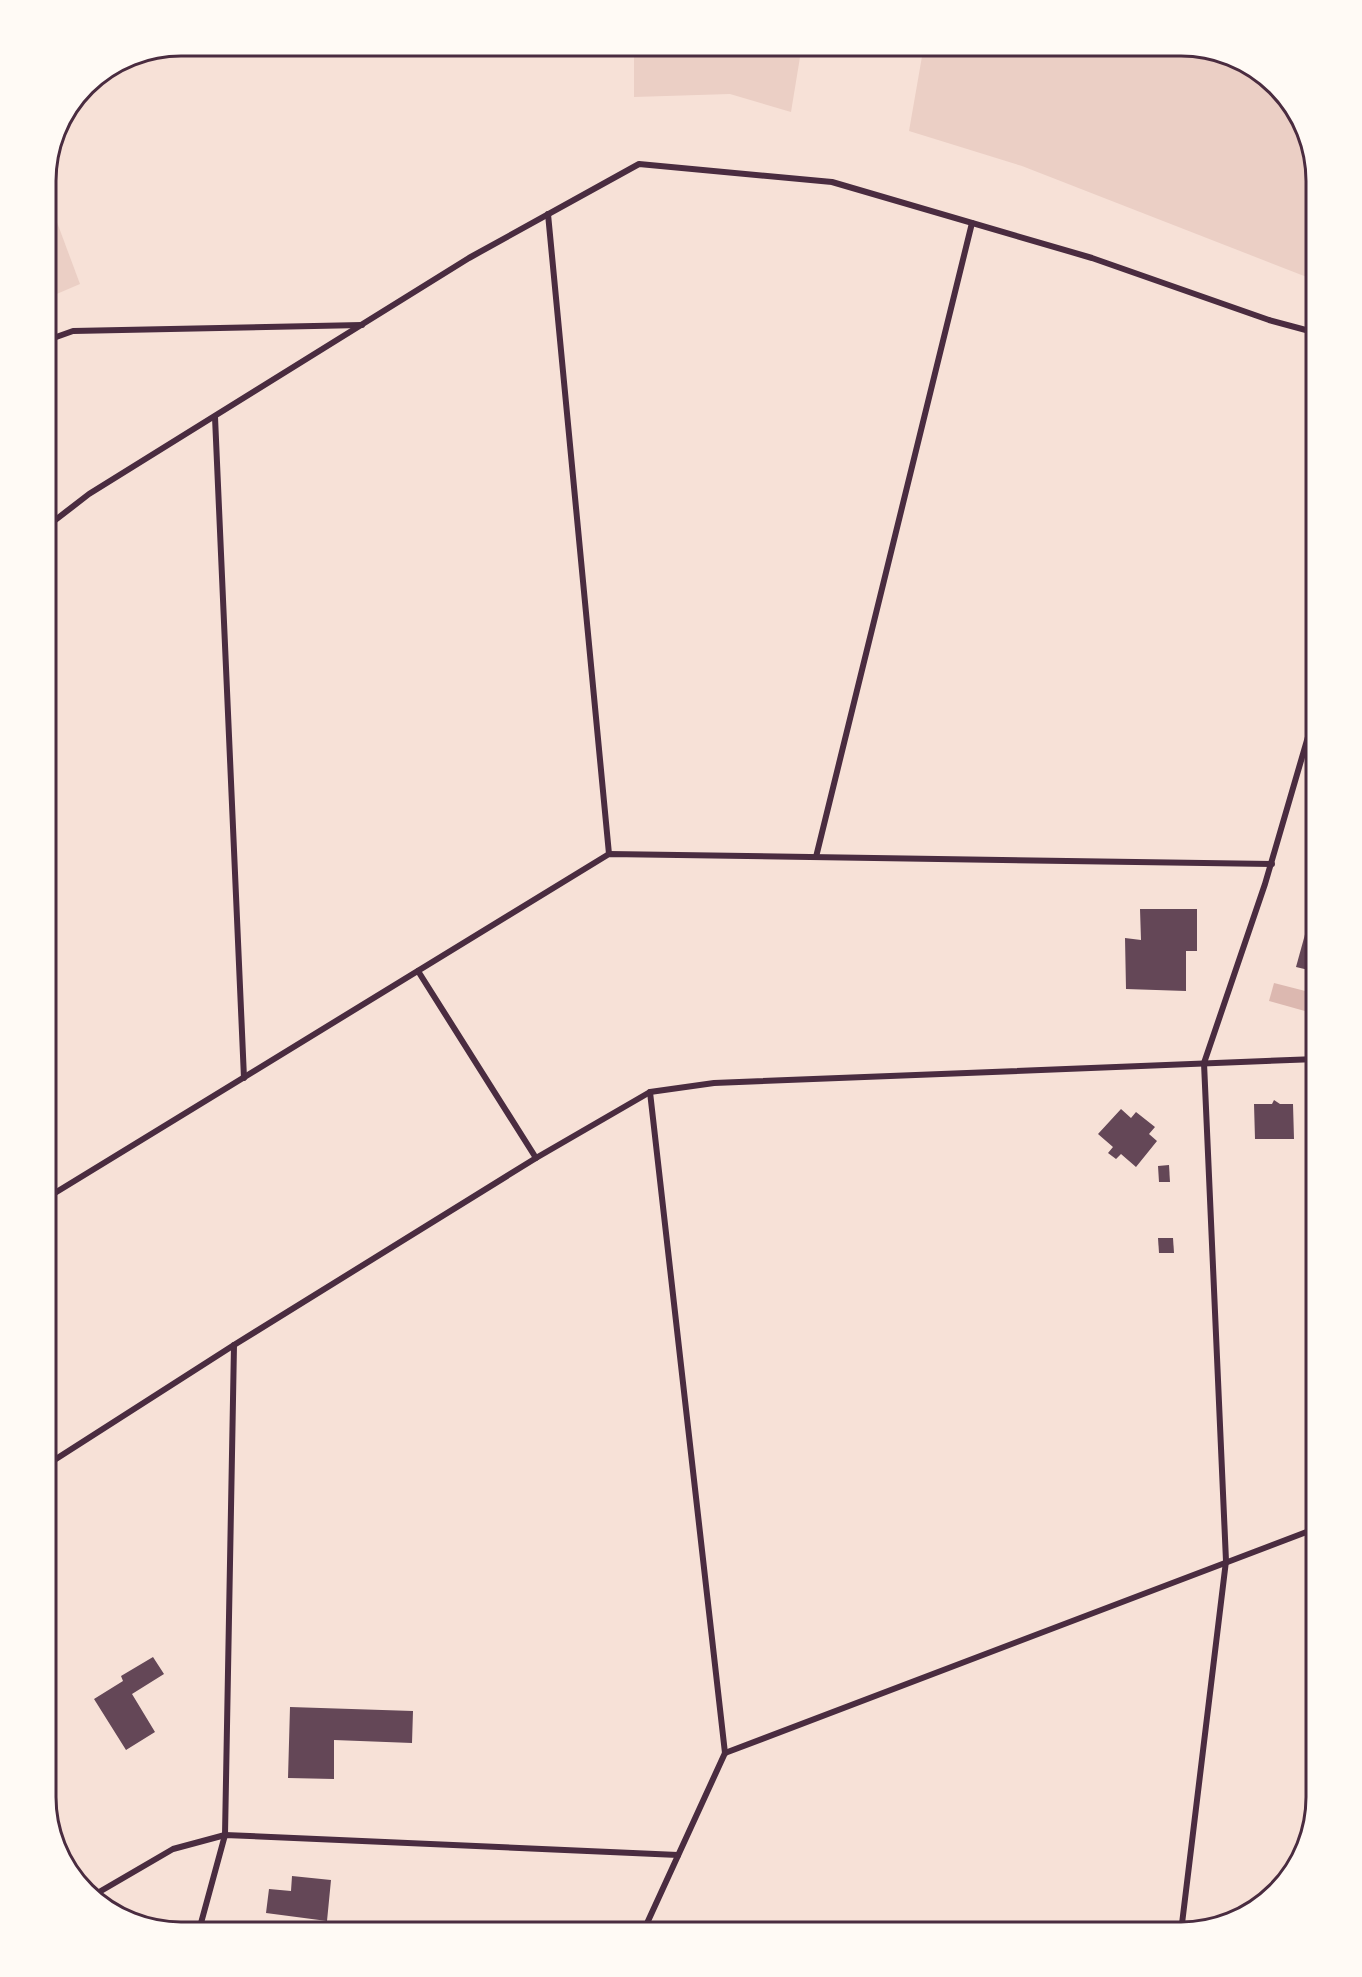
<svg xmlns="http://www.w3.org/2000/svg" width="1362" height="1977" font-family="Manrope,sans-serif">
<rect width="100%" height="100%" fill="#f7e1d7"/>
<g fill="#ebcfc5">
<polygon points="634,45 802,45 791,112 730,94 634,97"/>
<polygon points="924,45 1190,45 1256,68 1299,113 1317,181 1317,281 1022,166 909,131"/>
<polygon points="45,190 80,284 45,299"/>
</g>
<polygon fill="#dcb8b0" points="1274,983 1317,994 1312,1013 1269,1001"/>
<g fill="#644757">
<polygon points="1317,891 1317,972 1296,967"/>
<polygon points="1140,909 1197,909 1197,951 1186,951 1186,991 1126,989 1125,938 1141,940"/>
<polygon points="1274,1100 1280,1104 1293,1104 1294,1139 1255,1139 1254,1104 1272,1104"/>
<polygon points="1121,1109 1131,1118 1136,1112 1155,1127 1149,1134 1157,1141 1136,1167 1121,1154 1116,1159 1108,1153 1113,1147 1098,1134"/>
<polygon points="1169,1165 1170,1182 1159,1182 1158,1166"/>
<polygon points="1158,1238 1173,1238 1174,1253 1159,1253"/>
<polygon points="153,1657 164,1674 132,1694 155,1732 126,1750 94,1699 123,1681 121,1676"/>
<polygon points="290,1707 413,1711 412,1743 334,1740 334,1779 288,1778"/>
<polygon points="292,1876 331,1880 327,1921 266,1913 269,1889 291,1891"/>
</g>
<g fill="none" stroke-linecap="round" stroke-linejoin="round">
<g stroke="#4a2c40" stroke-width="6">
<polyline points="548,214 609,854"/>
<polyline points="45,341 73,331 362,325"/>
<polyline points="215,417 244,1078"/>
<polyline points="45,528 89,494 469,258 639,164 832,182 1092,258 1269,320 1317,333"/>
<polyline points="816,857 972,223"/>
<polyline points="418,971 536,1158"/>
<polyline points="650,1092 725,1753"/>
<polyline points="45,1199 609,854 1272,864"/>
<polyline points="45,1466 234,1345 536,1158 650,1092 714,1083 1317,1059"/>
<polyline points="725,1753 1317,1528"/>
<polyline points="94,1895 173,1849 225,1835 678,1855"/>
<polyline points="195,1932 201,1923 225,1835 234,1345"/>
<polyline points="643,1932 725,1753"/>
<polyline points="1181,1932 1226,1561 1204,1063 1265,884 1317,706"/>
</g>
</g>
<path d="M0 0H1362V1977H0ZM181 56H1181A125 125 0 0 1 1306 181V1797A125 125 0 0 1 1181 1922H181A125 125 0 0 1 56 1797V181A125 125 0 0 1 181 56Z" fill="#fffaf5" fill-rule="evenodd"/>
<path fill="none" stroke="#4a2c40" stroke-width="3" d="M181 56H1181A125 125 0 0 1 1306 181V1797A125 125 0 0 1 1181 1922H181A125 125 0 0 1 56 1797V181A125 125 0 0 1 181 56Z"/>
</svg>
